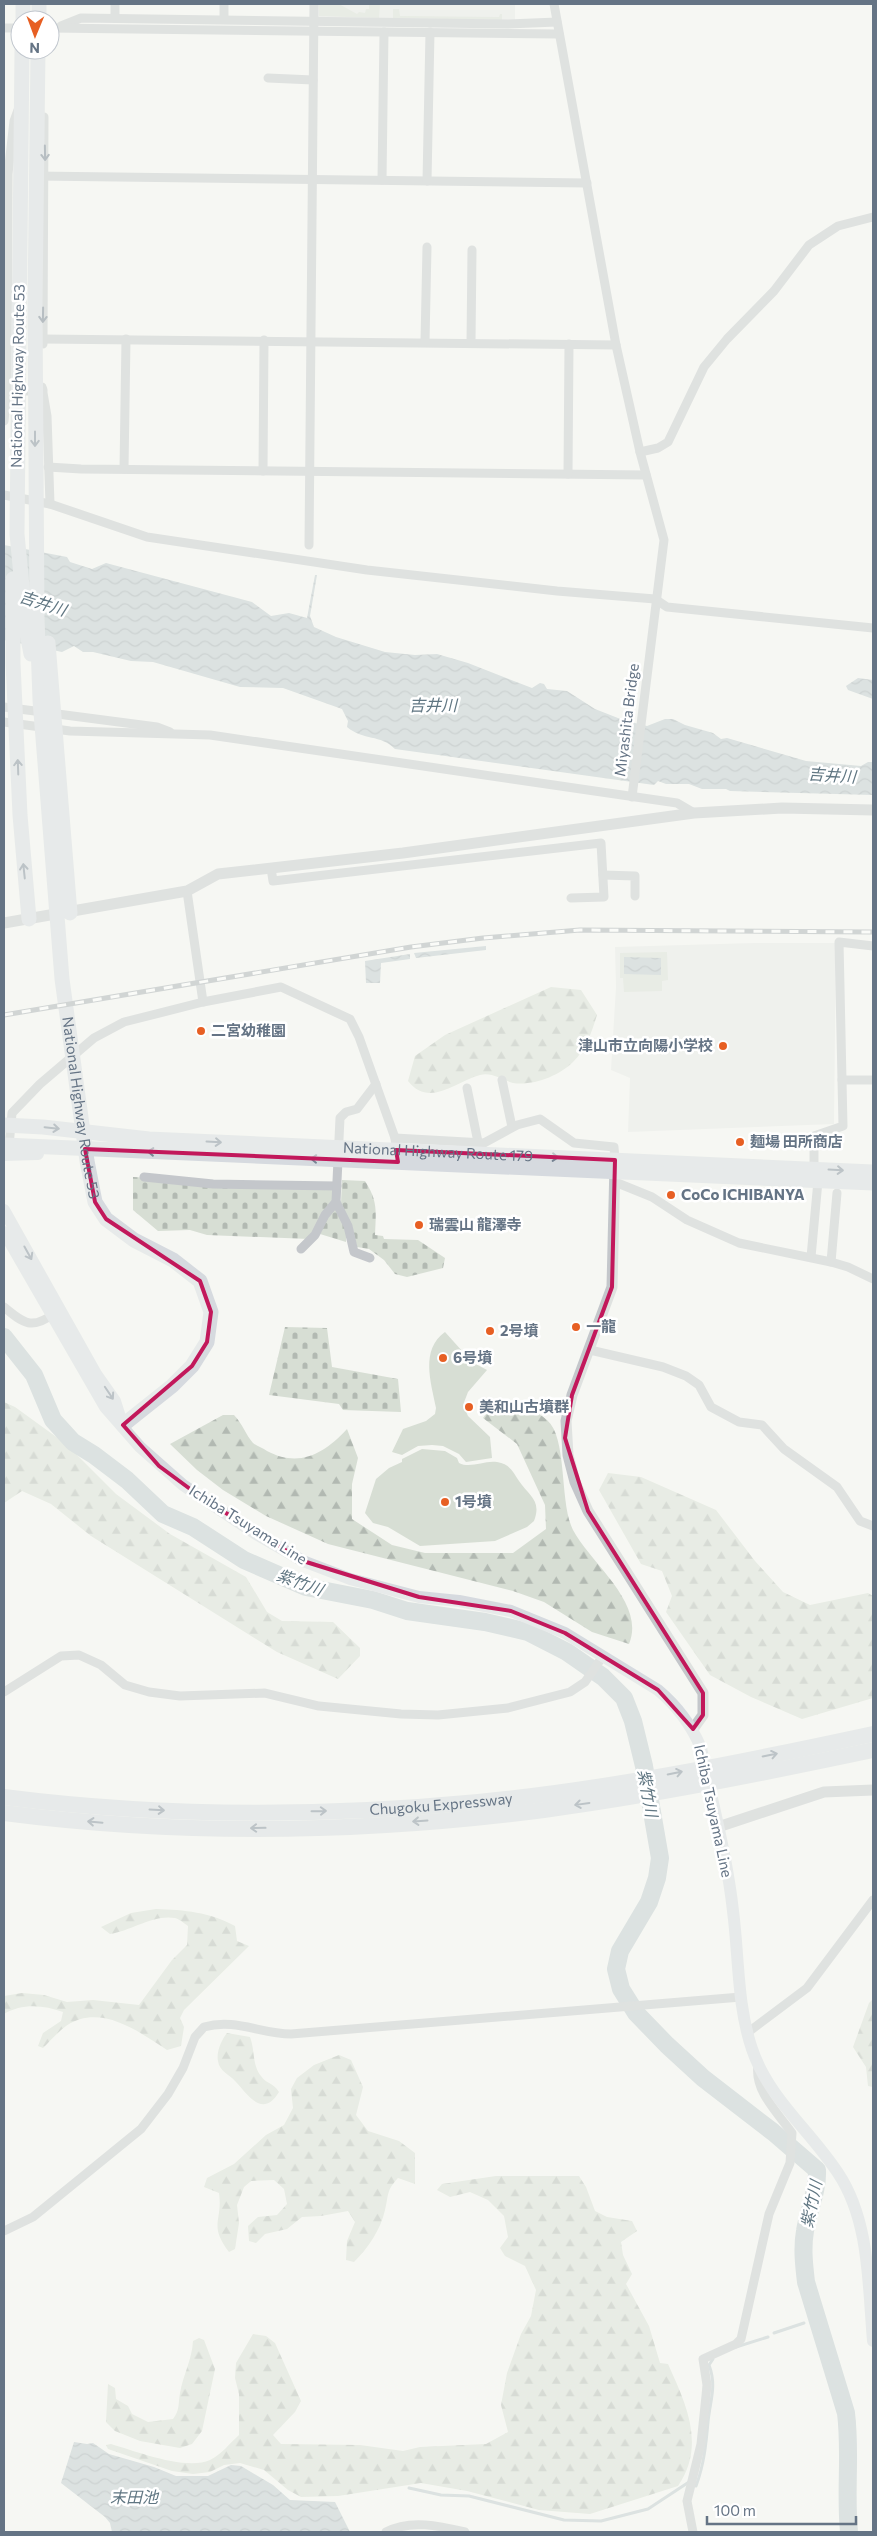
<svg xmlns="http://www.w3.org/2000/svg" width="877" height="2536" font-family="Commissioner,'Noto Sans JP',sans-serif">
<defs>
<pattern id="forest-firs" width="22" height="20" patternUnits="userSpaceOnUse" patternTransform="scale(1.25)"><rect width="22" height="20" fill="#d7ded4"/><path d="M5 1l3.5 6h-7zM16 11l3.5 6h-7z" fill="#b2b9b2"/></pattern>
<pattern id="cemetery-stones" width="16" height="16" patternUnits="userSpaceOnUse" patternTransform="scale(1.25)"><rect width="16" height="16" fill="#d7ded4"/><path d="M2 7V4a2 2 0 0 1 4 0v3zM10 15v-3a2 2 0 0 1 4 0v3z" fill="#b2b9b2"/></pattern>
<pattern id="water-waves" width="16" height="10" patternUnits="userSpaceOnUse" patternTransform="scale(1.25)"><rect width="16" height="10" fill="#bcc7cc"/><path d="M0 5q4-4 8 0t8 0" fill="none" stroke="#9ca6ab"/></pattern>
</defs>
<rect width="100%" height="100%" fill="#f6f7f3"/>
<g fill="#e7e8e7">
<polygon points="318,4 515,4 515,21 318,18"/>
<polygon points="754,943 836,943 834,1124 628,1132 630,1078 611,1070 616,987 615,947"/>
</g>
<g fill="#d7ded4">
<polygon points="319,4 339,4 357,14 359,12 365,13 366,9 369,9 369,4 380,4 379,18 319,16"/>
<polygon points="393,9 399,9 400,16 499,17 500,14 502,14 502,20 393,18"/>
<polygon points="667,952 668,980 662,981 662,991 624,992 623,978 620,978 620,953"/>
<path d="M445,1332L472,1362L487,1370L468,1392L463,1405L468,1416L490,1437L492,1458L466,1462L459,1454L443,1446L432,1445L418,1446L402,1455L392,1452L403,1429L426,1421L435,1414L436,1408C431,1382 420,1350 445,1332Z"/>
<path d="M422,1449L445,1451L457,1458L459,1463C471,1469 484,1460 497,1462C510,1464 513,1472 519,1481C529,1496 542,1500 534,1521L527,1527L495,1541L420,1546L388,1527L373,1523L365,1513L376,1479L389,1468L402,1462V1459Z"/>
</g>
<g fill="url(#forest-firs)">
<path d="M551,987L581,990L597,1015C592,1031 586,1050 573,1062C559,1076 533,1086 513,1083C502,1080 492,1072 480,1075C455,1082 429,1108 408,1081L415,1056L445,1035Z"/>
<polygon points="4,1402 15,1407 66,1444 116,1494 170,1534 246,1577 267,1612 282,1621 333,1622 360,1648 360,1656 338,1679 277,1652 91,1536 51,1504 22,1491 4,1503"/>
<path d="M494,1403C512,1403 532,1407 547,1420C568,1438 559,1502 573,1530C591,1564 646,1603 629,1644L592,1632L544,1602L513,1591L328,1544L266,1516L223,1490L197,1470L170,1444L223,1415H234C242,1423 246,1435 253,1443C256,1446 263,1448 267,1451C299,1468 324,1454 347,1429L358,1458L352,1484V1519L392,1545L425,1553H513L546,1529L545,1505L517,1444L483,1418Z"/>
<polygon points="608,1473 641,1477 716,1510 755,1561 783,1592 810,1605 868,1593 873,1596 873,1698 802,1719 751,1697 710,1675 666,1612 672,1596 662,1571 641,1564 599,1490"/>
<path d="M156,1909C185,1910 209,1912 235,1926L237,1941L249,1946L184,2010L180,2018L184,2027L181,2046L167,2050C138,2031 100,2003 66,2026C58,2032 50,2041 43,2048L38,2046L43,2033L61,2021L63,2012C44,2005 22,2003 4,2014V1996L22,1993L44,1995L67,2002L93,2000L139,2005L172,1960L187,1945L188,1926C184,1923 179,1919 175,1918C154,1914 130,1931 110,1934L101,1927L131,1913Z"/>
<polygon points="873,1999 873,2087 868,2086 866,2067 853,2047 869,2003"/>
<path d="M227,2033L250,2037C255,2050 252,2065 261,2076C266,2084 273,2082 279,2092C262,2120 247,2093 235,2081C230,2075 219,2071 218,2061C216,2052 222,2039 227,2033Z"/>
<path d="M339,2055L351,2060L363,2087L356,2115L368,2131L399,2141L415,2153V2184L398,2178C386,2191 389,2194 385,2210C381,2229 368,2248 354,2262L346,2260L347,2241L355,2222L348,2211L321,2216L302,2217L287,2229L265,2234L256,2243L249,2241L248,2226L258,2217L277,2215L287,2204L284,2189L274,2180L251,2181L244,2187L237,2205L239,2223L235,2249L229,2252C208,2224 223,2222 219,2193L204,2187L207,2178L234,2164L266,2135L284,2125L293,2108L291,2089L297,2078L314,2065Z"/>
<path d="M496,2176H579L586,2187L595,2211L607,2217L632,2221L637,2231L621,2242L623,2255L632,2274L626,2284L649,2326L660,2363L668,2364C686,2404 706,2445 678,2486L590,2514L539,2510L467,2491L421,2483L338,2496L301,2497L288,2490L264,2470L240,2463L224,2465L210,2472L193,2474L172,2471L108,2449L106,2445L111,2444C135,2451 186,2471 210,2460C221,2455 230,2443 239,2435V2394L235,2378L236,2363L253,2334L266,2336L275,2343L301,2401L295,2412L273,2435L281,2444L360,2445L403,2451L420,2447L486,2444L508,2432L501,2405L507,2373L521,2334L531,2316L536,2290L525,2266L505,2256L500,2248L508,2237L504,2216L488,2200L470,2192L450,2197L437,2190L442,2184Z"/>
<path d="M199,2338L204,2340L215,2369L202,2431L192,2444L180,2448L140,2441L115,2431L106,2422L108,2384L115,2388L116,2399L128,2406L132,2414L148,2422L173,2419C180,2410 178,2404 180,2393C183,2375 192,2360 193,2341Z"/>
</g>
<g fill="url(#cemetery-stones)">
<polygon points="133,1177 335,1188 335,1200 309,1239 207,1235 190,1230 158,1231 133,1210"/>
<path d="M342,1180L365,1181C378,1201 376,1211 375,1235L383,1236L384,1239L418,1240L445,1258L443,1268L407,1277L395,1274L384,1260L369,1249L357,1247L352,1226L341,1203Z"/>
<polygon points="335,1209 346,1228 346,1242 320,1234 329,1215"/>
<polygon points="285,1327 327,1328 332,1367 398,1379 401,1412 343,1410 339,1404 269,1395"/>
</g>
<g fill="url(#water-waves)">
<path d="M4,545L67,557L70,562L92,569L106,563L252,602L271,616L289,613L307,618L315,575H317L310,616L314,627L336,637L385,652L415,655L437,654L468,663L532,688L540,683L544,684L547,689L567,691L595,709L623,720L647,726L665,719H673L685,725L713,733L721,739L727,738L806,761L861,766L868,762H873V795L730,791L726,789H702L689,784H666L658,781L654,785L395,749C380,734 364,741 347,727L348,721L342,709L283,688L240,687L153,662L131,661L93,652H83L74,646L62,652L4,640Z"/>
<polygon points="858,678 873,680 873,699 848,690 846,686"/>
<polygon points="486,946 486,950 416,958 414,953"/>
<polygon points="410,954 410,959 381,963 380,983 366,983 365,961"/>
<polygon points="624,957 661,958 661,975 624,974"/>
<polygon points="74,2442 87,2444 93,2443 109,2454 154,2467 176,2476 208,2476 231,2465 241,2466 273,2485 290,2500 335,2502 350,2532 112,2532 110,2523 105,2517 61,2483"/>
</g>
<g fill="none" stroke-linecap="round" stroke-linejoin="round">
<g stroke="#bcc7cc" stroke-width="3">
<polyline points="774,2333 804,2323"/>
<polyline points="736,2347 768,2337"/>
<path d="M696,2486C704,2465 706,2444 708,2422C710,2401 717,2386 709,2365L713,2359"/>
<polyline points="409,2488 441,2495 469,2496 564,2520 601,2521 648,2509 689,2482"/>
</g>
<path stroke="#bcc7cc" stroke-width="18" d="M4,1337L34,1375L53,1420L73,1442L94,1455L127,1480L163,1514L193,1527L244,1560L306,1587L373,1600L407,1611L485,1622L528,1632L567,1652L603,1677L624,1698L633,1721L644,1766L660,1858L657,1878L649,1902L620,1951L616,1969L621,1989L636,2013L667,2045L703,2078L773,2132L817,2170C818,2191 808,2211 805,2231C802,2248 804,2265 806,2282L846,2413C851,2453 845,2492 849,2532"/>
<g stroke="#c4c7cb" stroke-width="9">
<polyline points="224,4 224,19"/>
<polyline points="554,4 616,345 640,452 664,540 632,797"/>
<polyline points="115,18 115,4"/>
<polyline points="61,26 81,18 507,24 557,22"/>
<polyline points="4,28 20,28"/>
<polyline points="50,28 559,34"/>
<polyline points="268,78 313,80"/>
<polyline points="36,176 587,183"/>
<polyline points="382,180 384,32"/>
<polyline points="427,181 430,32"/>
<polyline points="43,339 616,345"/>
<polyline points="425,342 427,247"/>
<polyline points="471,343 472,250"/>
<polyline points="43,344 44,117"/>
<polyline points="42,387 47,416 50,504"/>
<polyline points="4,421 7,390 8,174 14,121 18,110"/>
<polyline points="640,452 658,448 668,442 704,367 727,339 774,291 809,245 838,226 873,217"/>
<polyline points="48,467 81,469 646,475"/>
<polyline points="124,469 126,339"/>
<polyline points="263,471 264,340"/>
<polyline points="568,474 569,344"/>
<polyline points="4,495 50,504 147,537 367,570 557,591 655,599 667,607 873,628"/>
<polyline points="309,545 314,4"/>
<polyline points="4,707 157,727 170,732"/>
<polyline points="4,722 70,731 210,735 677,803 694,813"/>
<polyline points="271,868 273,881 601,843 604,897 571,898"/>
<polyline points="603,875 635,876 635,896"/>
<polyline points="187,891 203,1002"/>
<polyline points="502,1080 512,1127"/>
<polyline points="842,1080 873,1080"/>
<polyline points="467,1088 478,1142"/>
<polyline points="395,1138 484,1143 517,1125 540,1119 574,1143 614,1147 615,1160"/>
<polyline points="9,1146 12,1113 40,1084 94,1038 124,1022 203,1002 281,987 350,1019 359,1037 395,1138 397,1154"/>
<polyline points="814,1169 814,1136 843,1126 839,942 873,946"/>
<polyline points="144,1177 213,1184 337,1186"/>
<polyline points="615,1182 652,1197 687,1220 739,1243 831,1262 848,1267 873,1279"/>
<polyline points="336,1202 348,1226 354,1252 370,1258"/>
<polyline points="301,1249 315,1235 325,1215 336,1202 340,1118 346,1112 357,1109 376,1084"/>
<polyline points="811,1257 818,1181"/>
<polyline points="831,1262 837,1193"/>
<path d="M4,1307C24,1324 32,1330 55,1313"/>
<polyline points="590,1350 663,1367 686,1376 699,1385 711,1407 739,1422 762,1425 784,1449 837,1487 860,1521 873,1526"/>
<polyline points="4,1692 61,1656 79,1655 101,1665 125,1685 149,1692 180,1696 265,1693 319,1706 401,1714 438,1715 508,1708 570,1692 585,1682 603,1656"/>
<polyline points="747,2033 807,1988 873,1900"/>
<path d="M4,2231L33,2217L141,2129L168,2094L183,2068L195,2037L204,2027C235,2018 261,2034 291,2034L741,1997"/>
<path d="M386,2532C410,2519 440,2526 465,2532"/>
<path d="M693,2532L687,2501L701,2444L706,2396L707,2385L703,2359L736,2344L741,2339L769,2214L790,2163L792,2133C778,2113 754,2091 758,2065"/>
</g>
<g stroke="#c4c7cb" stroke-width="11">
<polyline points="7,390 42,390"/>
<polyline points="4,923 187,891 218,874 403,853 694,813 782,808 873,810"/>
<polyline points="615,1164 612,1287 572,1395 566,1421 568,1455 575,1482 588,1511 703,1693 703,1715 693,1729"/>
<polyline points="718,1827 824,1792 873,1790"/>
</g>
<g stroke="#d6dadf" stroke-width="12">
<polyline points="4,1155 38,1154"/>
<polyline points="4,1210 96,1374 115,1401 121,1420"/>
<path d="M4,1232L105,1407L140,1447L183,1485L256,1534L303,1561L350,1579L419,1597L459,1601L511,1611L565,1633L658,1690C677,1706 691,1724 701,1748C712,1802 727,1856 733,1911C739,1957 737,2005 752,2049C769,2099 810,2130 838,2173C870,2221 868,2285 873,2341"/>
</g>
<g stroke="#d6dadf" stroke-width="15">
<polyline points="23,4 23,20"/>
<polyline points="39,20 39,4"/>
<polyline points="22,50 17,534 26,628 31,654"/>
<path id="s1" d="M38,50L35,303L37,618L40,700L62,979L87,1161L95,1202L106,1219L134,1240L173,1260L200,1281L211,1312L207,1342L192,1366L172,1386L123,1425"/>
<polyline points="13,579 13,663 20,815 29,919"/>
<polyline points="48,643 70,913"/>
<path id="s2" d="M4,1125L43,1127L149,1139L873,1172"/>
<polyline points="4,1145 873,1183"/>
</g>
<g stroke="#d6dadf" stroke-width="16">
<path id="s3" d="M4,1797C161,1817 321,1817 478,1802C611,1789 743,1762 873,1734"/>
<path d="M4,1813C182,1836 366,1833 544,1810C655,1795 764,1773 873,1750"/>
</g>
<defs>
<polyline id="rail" points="4,1015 411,947 483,938 580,930 873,932"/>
</defs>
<use href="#rail" stroke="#a4aab0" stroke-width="5"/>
<use href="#rail" stroke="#fff" stroke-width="3" stroke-dasharray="9" stroke-linecap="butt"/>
</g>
<defs><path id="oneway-shaft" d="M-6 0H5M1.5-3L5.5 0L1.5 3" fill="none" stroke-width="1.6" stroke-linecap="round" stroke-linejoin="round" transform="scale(1.25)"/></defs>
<g stroke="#6a7888">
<use href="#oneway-shaft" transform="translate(45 153) rotate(89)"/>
<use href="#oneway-shaft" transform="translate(43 315) rotate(91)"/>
</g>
<g stroke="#768392">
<use href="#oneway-shaft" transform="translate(35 439) rotate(90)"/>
<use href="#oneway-shaft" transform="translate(18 767) rotate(-92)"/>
<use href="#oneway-shaft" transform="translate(24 871) rotate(-96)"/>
<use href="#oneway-shaft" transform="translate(52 1128) rotate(6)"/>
<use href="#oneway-shaft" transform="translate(214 1142) rotate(3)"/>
<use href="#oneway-shaft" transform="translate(155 1152) rotate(-177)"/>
<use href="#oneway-shaft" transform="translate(551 1157) rotate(3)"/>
<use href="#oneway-shaft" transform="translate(318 1159) rotate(-178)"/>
<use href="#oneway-shaft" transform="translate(836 1170) rotate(3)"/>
<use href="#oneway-shaft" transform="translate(28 1253) rotate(61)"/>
<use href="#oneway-shaft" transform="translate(109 1393) rotate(56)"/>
<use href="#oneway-shaft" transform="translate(770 1755) rotate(-11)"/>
<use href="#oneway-shaft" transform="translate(675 1773) rotate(-11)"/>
<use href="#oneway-shaft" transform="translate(582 1804) rotate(172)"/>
<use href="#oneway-shaft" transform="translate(157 1810) rotate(3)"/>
<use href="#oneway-shaft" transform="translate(319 1811) rotate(-1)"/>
<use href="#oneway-shaft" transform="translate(420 1821) rotate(176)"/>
<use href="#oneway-shaft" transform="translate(95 1822) rotate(-175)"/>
<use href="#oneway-shaft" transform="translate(258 1828) rotate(179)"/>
</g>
<path d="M0 0H877V2536H0ZM85,1149L398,1162L396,1150L615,1160L612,1287L572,1395L565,1438L588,1511L703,1693V1715L693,1729L658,1690L565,1633L511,1611L419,1597L303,1561L205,1500L159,1466L123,1425L192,1366L207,1342L211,1312L200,1281L106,1219L95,1202Z" fill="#f6f7f3" fill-opacity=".55" fill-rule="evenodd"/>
<path fill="none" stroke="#c2185b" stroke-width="4" stroke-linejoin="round" d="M85,1149L398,1162L396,1150L615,1160L612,1287L572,1395L565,1438L588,1511L703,1693V1715L693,1729L658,1690L565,1633L511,1611L419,1597L303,1561L205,1500L159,1466L123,1425L192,1366L207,1342L211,1312L200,1281L106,1219L95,1202Z"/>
<g fill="#e75f23" stroke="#fff" stroke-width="2">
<circle cx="201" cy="1031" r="5"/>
<circle cx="723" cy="1046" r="5"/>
<circle cx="740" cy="1142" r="5"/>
<circle cx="671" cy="1195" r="5"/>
<circle cx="419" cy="1225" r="5"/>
<circle cx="576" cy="1327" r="5"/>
<circle cx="490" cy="1331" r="5"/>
<circle cx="443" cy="1358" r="5"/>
<circle cx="469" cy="1407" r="5"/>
<circle cx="445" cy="1502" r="5"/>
</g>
<g text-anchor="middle" stroke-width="5" stroke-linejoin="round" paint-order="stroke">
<g font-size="15" fill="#657485" stroke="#fff">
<text transform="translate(18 376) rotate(-89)" y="5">National Highway Route 53</text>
<text transform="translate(627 720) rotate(-83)" y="5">Miyashita Bridge</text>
<text dy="5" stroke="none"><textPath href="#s1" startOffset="1060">National Highway Route 53</textPath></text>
<text dy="5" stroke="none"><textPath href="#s2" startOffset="435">National Highway Route 179</textPath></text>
<text transform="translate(248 1525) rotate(32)" y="5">Ichiba Tsuyama Line</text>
<text dy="5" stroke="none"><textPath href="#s3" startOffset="438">Chugoku Expressway</textPath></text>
<text transform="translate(713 1811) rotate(78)" y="5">Ichiba Tsuyama Line</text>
</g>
<g font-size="15" font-weight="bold" fill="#657485" stroke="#fff" text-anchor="start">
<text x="211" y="1036">二宮幼稚園</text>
<text x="713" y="1051" text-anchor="end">津山市立向陽小学校</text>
<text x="750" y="1147">麺場 田所商店</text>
<text x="681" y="1200">CoCo ICHIBANYA</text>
<text x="429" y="1230">瑞雲山 龍澤寺</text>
<text x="586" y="1332">一龍</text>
<text x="500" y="1336">2号墳</text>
<text x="453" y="1363">6号墳</text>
<text x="479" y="1412">美和山古墳群</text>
<text x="455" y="1507">1号墳</text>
</g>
<g font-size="16" font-style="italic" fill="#607682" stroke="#fff">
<text transform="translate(43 603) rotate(18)" y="6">吉井川</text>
<text x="433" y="711">吉井川</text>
<text transform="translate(832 775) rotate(4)" y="6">吉井川</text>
<text transform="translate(300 1582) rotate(20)" y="6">紫竹川</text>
<text transform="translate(648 1793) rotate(80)" y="6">紫竹川</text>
<text transform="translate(811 2204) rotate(-78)" y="6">紫竹川</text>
<text x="134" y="2503">末田池</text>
</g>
</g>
<rect width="877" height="2536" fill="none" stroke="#657485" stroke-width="10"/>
<g transform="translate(35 35) rotate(181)"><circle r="24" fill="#ffffff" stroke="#c1c7ce"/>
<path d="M0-4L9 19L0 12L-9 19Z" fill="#e75f23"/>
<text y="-8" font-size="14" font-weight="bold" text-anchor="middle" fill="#657485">N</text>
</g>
<path d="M707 2516v8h149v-8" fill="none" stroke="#657485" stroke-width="2.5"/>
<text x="714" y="2516" font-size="15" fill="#657485" stroke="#ffffff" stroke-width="4" paint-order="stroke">100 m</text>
</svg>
